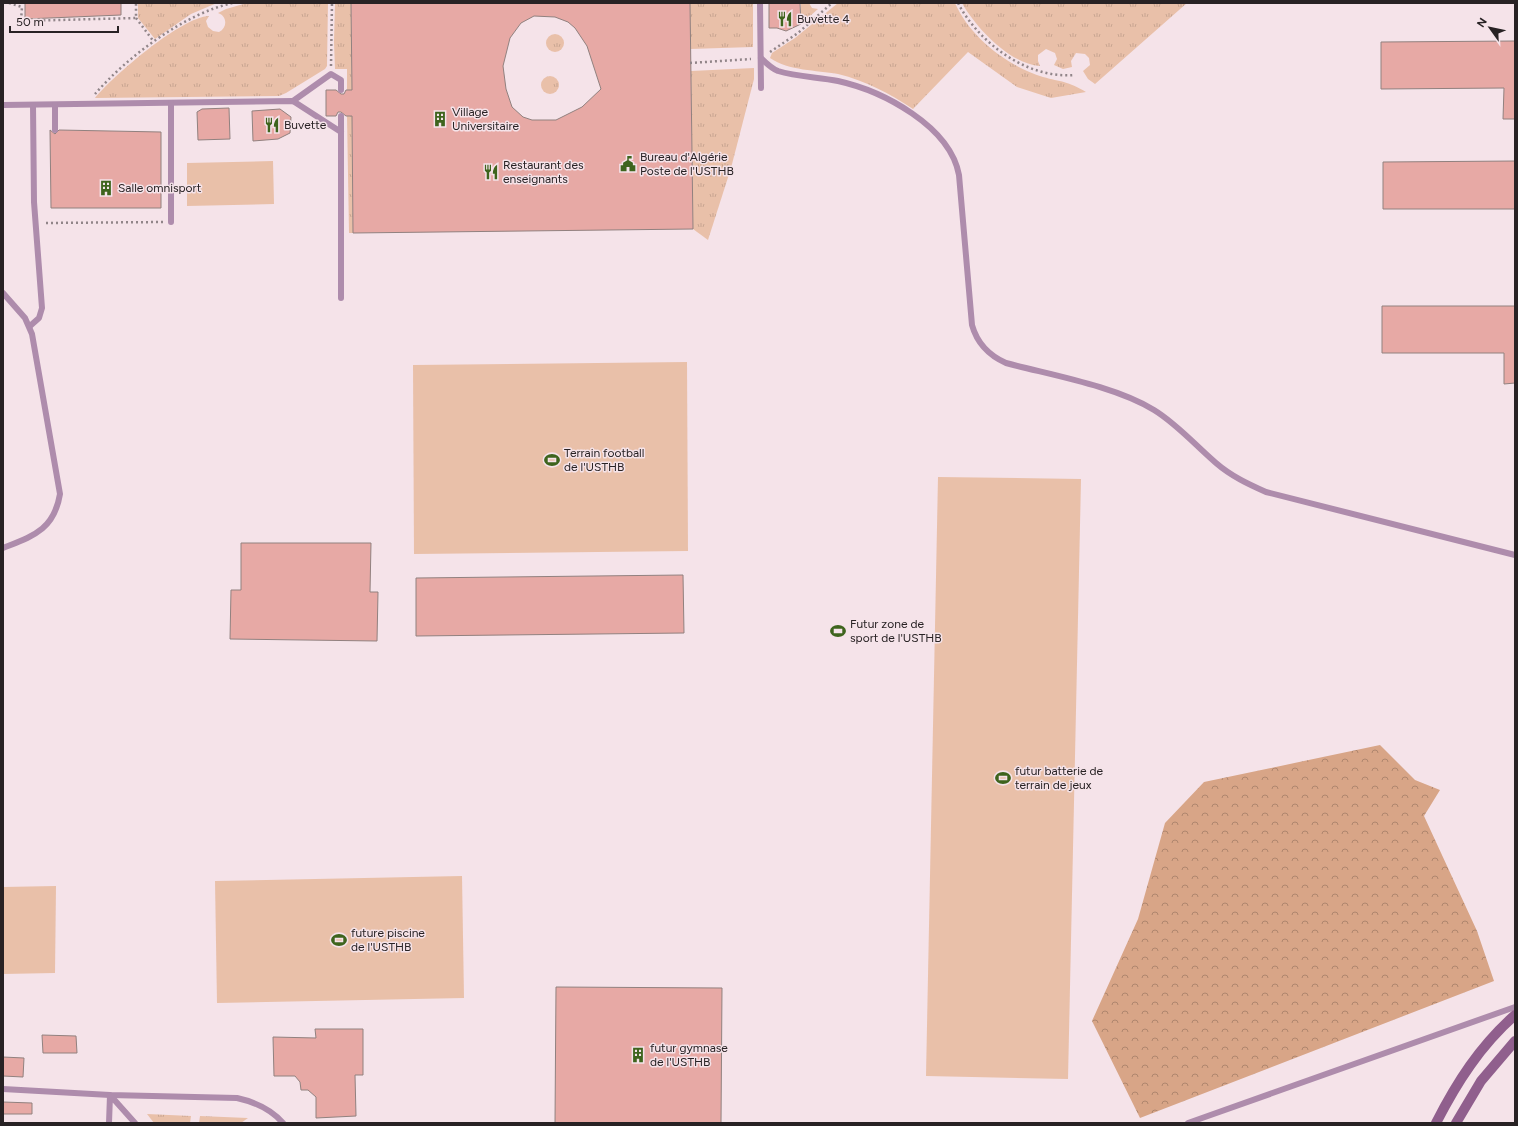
<svg xmlns="http://www.w3.org/2000/svg" width="1518" height="1126" font-family="Figtree,sans-serif">
<defs>
<pattern id="grass-tufts" width="24" height="20" patternUnits="userSpaceOnUse"><rect width="24" height="20" fill="#e9c0a9"/><path d="M3 7l-1-3M5 7V3M7 7l1-3M15 17l-1-3M17 17v-4M19 17l1-3" fill="none" stroke="#c8a591"/></pattern>
<pattern id="forest-crowns" width="20" height="18" patternUnits="userSpaceOnUse"><rect width="20" height="18" fill="#d8a587"/><path d="M2 6a3 3 0 1 1 6 0M12 15a3 3 0 1 1 6 0" fill="none" stroke="#af866e"/></pattern>
</defs>
<rect width="100%" height="100%" fill="#f5e3e9"/>
<g fill="url(#grass-tufts)">
<polygon points="138,3 217,3 191,14 155,39 138,18"/>
<path d="M247,3H328L327,66L325,69L286,93L279,96L95,98C113,76 181,17 209,16L206,21L208,27L213,31L219,32C228,27 227,16 218,13L226,9Z"/>
<polygon points="335,3 351,3 352,90 347,90 347,69 335,69 334,42"/>
<polygon points="690,3 753,3 753,47 690,49"/>
<polygon points="801,3 809,3 812,8 818,9 801,24"/>
<path d="M838,3H955C970,37 1007,66 1043,77C1061,82 1068,81 1086,92L1051,98L1017,87L968,52L913,109C889,93 866,81 838,74C816,70 789,71 770,58L772,53L795,38Z"/>
<path d="M962,3H1187L1095,84L1088,79L1083,71L1090,65L1089,58L1085,54L1076,53L1071,61L1072,67L1063,69L1054,65L1057,59L1055,53L1046,49L1038,55V61L1040,66C1010,64 976,28 962,3Z"/>
<circle cx="555" cy="43" r="9"/>
<polygon points="754,68 754,79 731,168 708,240 693,229 691,71"/>
<circle cx="550" cy="85" r="9"/>
<polygon points="347,116 352,116 353,233 349,233"/>
<polygon points="147,1114 191,1116 190,1123 154,1123"/>
<polygon points="200,1116 248,1118 241,1123 199,1123"/>
</g>
<polygon fill="url(#forest-crowns)" points="1380,745 1415,780 1440,790 1424,816 1477,931 1494,981 1140,1118 1092,1021 1138,919 1165,823 1204,782"/>
<g fill="#e9c0a9">
<polygon points="273,161 274,204 187,206 187,163"/>
<polygon points="687,362 688,551 414,554 413,365"/>
<polygon points="938,477 1081,479 1068,1079 926,1076"/>
<polygon points="462,876 464,998 217,1003 215,881"/>
<polygon points="56,886 55,973 3,974 3,887"/>
</g>
<g fill="#e7a9a5" stroke="#91817f" fill-rule="evenodd">
<polygon points="25,3 121,3 121,15 25,19"/>
<path d="M351,3H690L693,229L353,233L352,116H346L341,112H338L336,116H326V90H336L341,94H344L346,90H352ZM534,16L555,17L568,22L575,28L587,46L601,89L582,107L556,120H532L523,117L512,107L506,89L503,66L510,38L521,23Z"/>
<polygon points="769,3 800,3 801,24 786,31 777,28 769,28"/>
<polygon points="1515,41 1515,119 1503,119 1504,88 1381,89 1381,42"/>
<polygon points="229,108 230,139 198,140 197,112 202,109"/>
<polygon points="280,109 291,117 290,133 278,139 253,141 252,111"/>
<polygon points="50,130 55,134 59,130 161,132 161,208 51,208"/>
<polygon points="1515,161 1515,209 1383,209 1383,162"/>
<polygon points="1382,306 1515,306 1515,383 1504,384 1504,353 1382,353"/>
<polygon points="241,543 371,543 370,592 378,592 377,641 230,639 231,590 241,590"/>
<polygon points="683,575 684,633 416,636 416,578"/>
<polygon points="556,987 722,988 721,1123 555,1123"/>
<polygon points="315,1029 363,1029 363,1075 355,1075 356,1116 316,1118 316,1097 308,1090 301,1090 300,1082 295,1076 274,1076 273,1037 316,1038"/>
<polygon points="42,1035 76,1036 77,1053 43,1053"/>
<polygon points="3,1057 24,1058 23,1077 3,1076"/>
<polygon points="3,1102 32,1103 32,1114 3,1114"/>
</g>
<g fill="none" stroke-linecap="round" stroke-linejoin="round">
<g stroke="#918589" stroke-width="2.5" stroke-dasharray="2 3" stroke-linecap="butt">
<polyline points="9,3 22,7 21,21 136,18 136,3"/>
<path d="M958,3C979,43 1027,79 1074,75"/>
<polyline points="136,18 154,42"/>
<polyline points="770,52 798,33 832,3"/>
<polyline points="690,63 751,59"/>
<polyline points="331,66 332,3"/>
<path d="M95,94C127,57 185,13 233,3"/>
<polyline points="46,223 163,222"/>
</g>
<g stroke="#ae8cac" stroke-width="6">
<polyline points="760,3 761,88"/>
<path d="M761,58C766,63 771,68 778,71C797,77 819,77 838,81C883,91 950,126 959,175L972,325C977,343 988,355 1006,363C1051,375 1115,386 1154,410C1177,424 1195,445 1216,463C1231,476 1248,484 1266,492L1515,555"/>
<polyline points="293,101 331,74 341,80 341,90"/>
<polyline points="3,105 293,101 341,132"/>
<polyline points="341,116 341,298"/>
<polyline points="55,130 55,105"/>
<polyline points="171,222 171,103"/>
<path d="M3,293L25,318L32,334L60,494C54,530 33,536 3,548"/>
<polyline points="30,326 39,318 42,308 34,202 33,105"/>
<path d="M3,1089L110,1095L237,1098C255,1102 271,1109 283,1123"/>
<polyline points="109,1123 110,1095 135,1123"/>
<polyline points="1188,1123 1515,1007"/>
</g>
<g stroke="#905f8d" stroke-width="10">
<path d="M1436,1123C1457,1082 1480,1046 1515,1015"/>
<polyline points="1456,1123 1481,1081 1515,1041"/>
</g>
</g>
<defs>
<symbol id="restaurant-bare" viewBox="-9 -9 18 18"><path d="M-5-6h1v4h1v-4h1v4h1v-4h1v5L-1.5 .5V6h-2V.5L-5-1ZM5-6V6H3V1.5H1.5Q1.5-4 5-6Z" fill="#3e641d" stroke="#f5e3e9" stroke-width="2.5" paint-order="stroke"/></symbol>
<symbol id="building-bare" viewBox="-9 -9 18 18"><path d="M-4-6H4V6H1V3H-1V6H-4ZM-2.5-4.3h1.7v1.8h-1.7ZM.8-4.3h1.7v1.8H.8ZM-2.5-1h1.7V.8h-1.7ZM.8-1h1.7V.8H.8Z" fill="#3e641d" stroke="#f5e3e9" stroke-width="2.5" paint-order="stroke"/></symbol>
<symbol id="civic-bare" viewBox="-9 -9 18 18"><path d="M-.6-6.5H3V-4.5H.6V-3L4-1V1h2V6H-6V1h2V-1L-.6-3ZM-1.2 2.5V6h2.4V2.5Z" fill="#3e641d" stroke="#f5e3e9" stroke-width="2.5" paint-order="stroke"/></symbol>
<symbol id="stadium-bare" viewBox="-9 -9 18 18"><path d="M0-5a6.5 5 0 1 0 0 10a6.5 5 0 1 0 0-10ZM-3.5-1.8h7v3.6h-7Z" fill="#3e641d" stroke="#f5e3e9" stroke-width="2.5" paint-order="stroke"/></symbol>
</defs>
<g fill-rule="evenodd">
<use href="#restaurant-bare" x="774" y="8" width="22" height="22"/>
<use href="#building-bare" x="429" y="108" width="22" height="22"/>
<use href="#restaurant-bare" x="261" y="114" width="22" height="22"/>
<use href="#civic-bare" x="617" y="153" width="22" height="22"/>
<use href="#restaurant-bare" x="480" y="161" width="22" height="22"/>
<use href="#building-bare" x="95" y="177" width="22" height="22"/>
<use href="#stadium-bare" x="541" y="449" width="22" height="22"/>
<use href="#stadium-bare" x="827" y="620" width="22" height="22"/>
<use href="#stadium-bare" x="992" y="767" width="22" height="22"/>
<use href="#stadium-bare" x="328" y="929" width="22" height="22"/>
<use href="#building-bare" x="627" y="1044" width="22" height="22"/>
</g>
<g text-anchor="middle" stroke-width="3" stroke-linejoin="round" paint-order="stroke">
<g font-size="12" fill="#282224" stroke="#f5e3e9" text-anchor="start">
<text x="797" y="23">Buvette 4</text>
<text x="452" y="116">Village<tspan x="452" dy="14">Universitaire</tspan></text>
<text x="284" y="129">Buvette</text>
<text x="640" y="161">Bureau d'Algérie<tspan x="640" dy="14">Poste de l'USTHB</tspan></text>
<text x="503" y="169">Restaurant des<tspan x="503" dy="14">enseignants</tspan></text>
<text x="118" y="192">Salle omnisport</text>
<text x="564" y="457">Terrain football<tspan x="564" dy="14">de l'USTHB</tspan></text>
<text x="850" y="628">Futur zone de<tspan x="850" dy="14">sport de l'USTHB</tspan></text>
<text x="1015" y="775">futur batterie de<tspan x="1015" dy="14">terrain de jeux</tspan></text>
<text x="351" y="937">future piscine<tspan x="351" dy="14">de l'USTHB</tspan></text>
<text x="650" y="1052">futur gymnase<tspan x="650" dy="14">de l'USTHB</tspan></text>
</g>
</g>
<rect width="1518" height="1126" fill="none" stroke="#282224" stroke-width="8"/>
<g transform="translate(1490 28) rotate(303)" stroke="#f5e3e9" stroke-width="3" paint-order="stroke">
<path d="M0-3L7 15L0 10L-7 15Z" fill="#282224"/>
<text y="-6" font-size="11" font-weight="bold" text-anchor="middle" fill="#282224">N</text>
</g>
<path d="M10 26v6h108v-6" fill="none" stroke="#282224" stroke-width="2"/>
<text x="16" y="26" font-size="12" fill="#282224" stroke="#f5e3e9" stroke-width="3" paint-order="stroke">50 m</text>
</svg>
